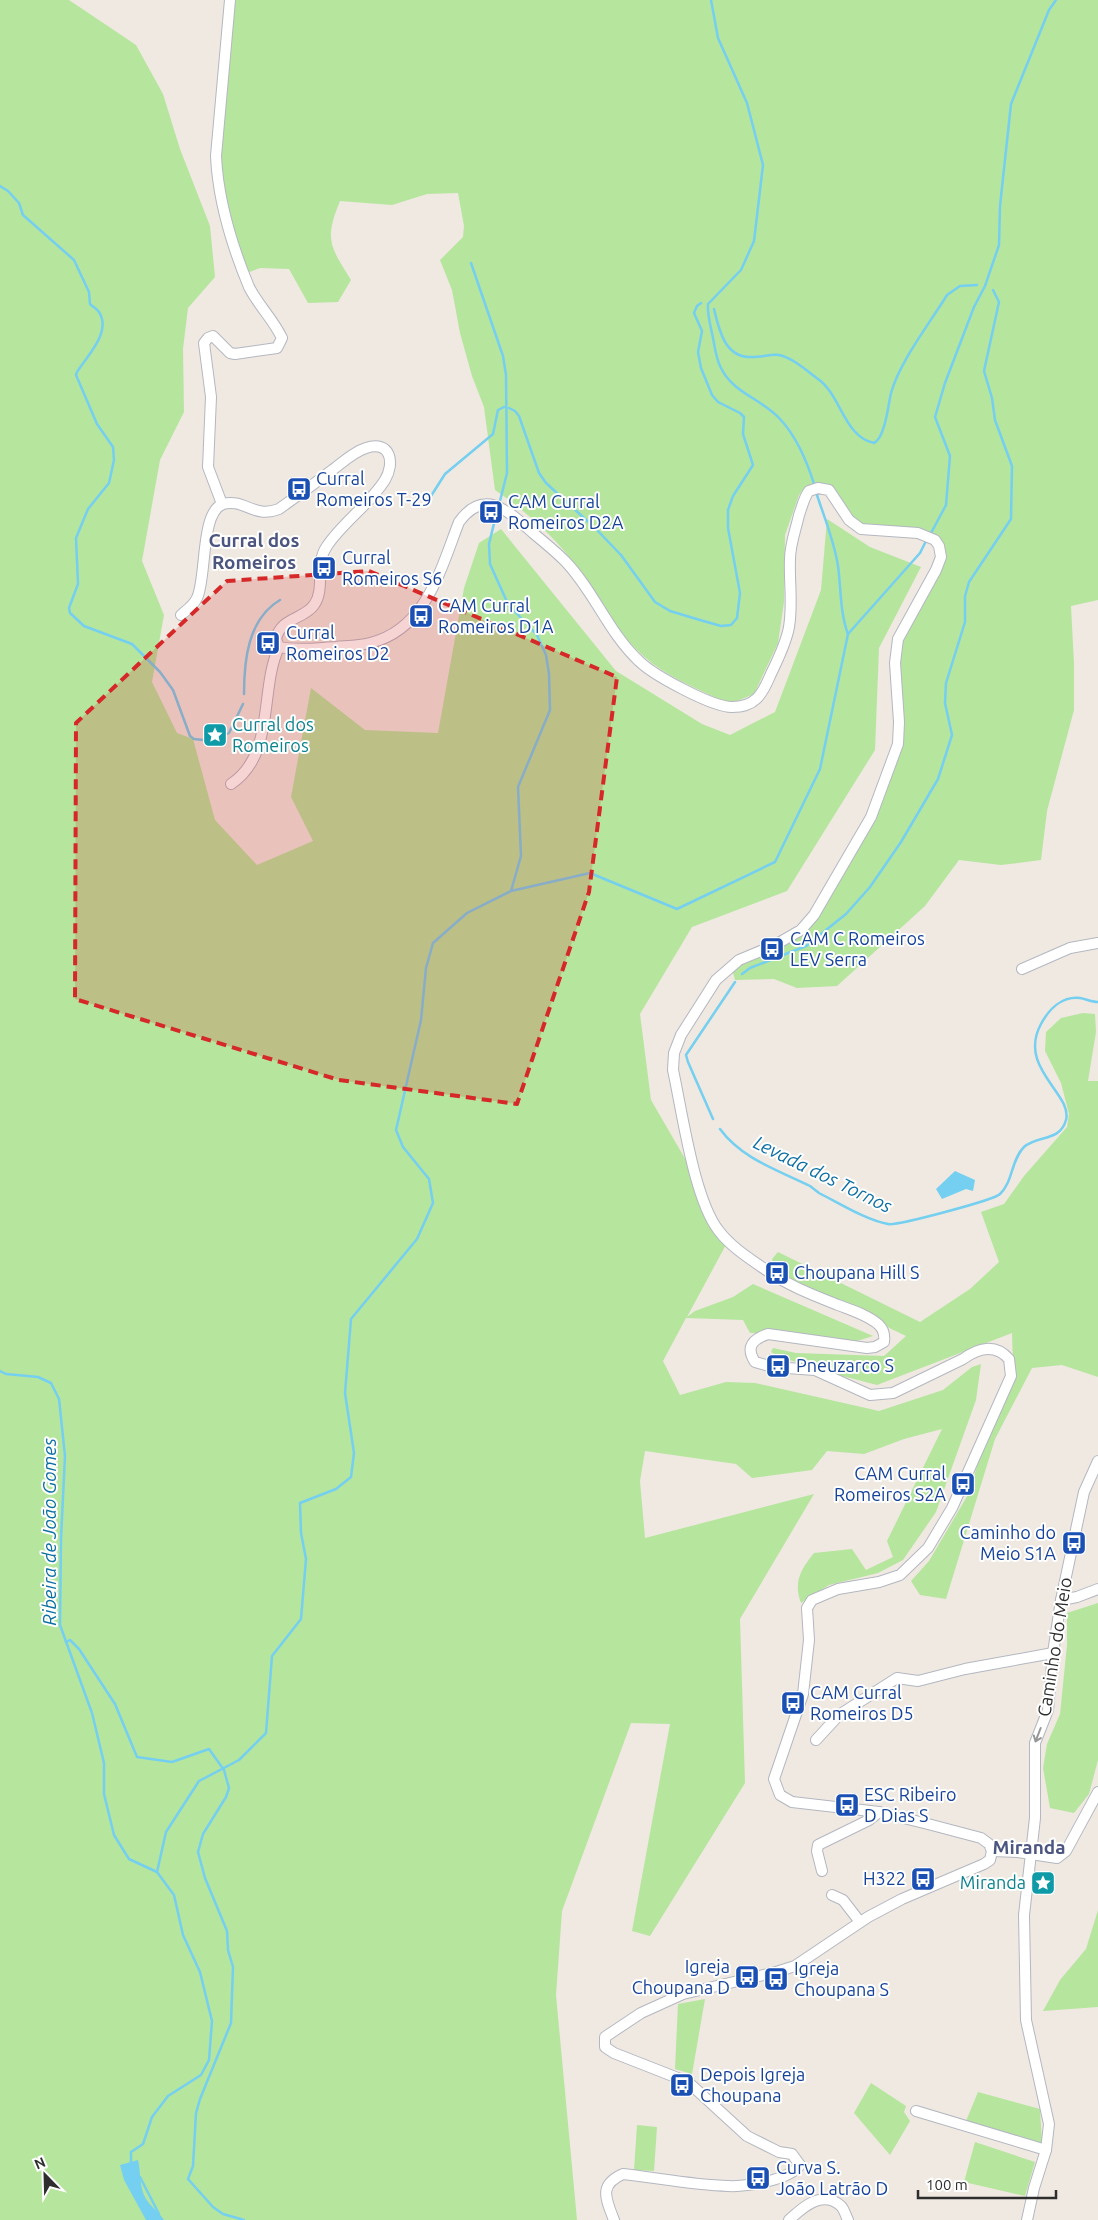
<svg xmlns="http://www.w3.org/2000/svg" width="1098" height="2220" font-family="Ubuntu,sans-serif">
<rect width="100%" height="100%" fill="#efe9e1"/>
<g fill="#b6e59e">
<path d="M0,0H69L136,45L163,94L180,149L210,226L215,277L188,308L183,349L184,412L160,460L142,561L164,615L152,682L177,733L193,739L215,820L257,865L313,841L291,797L311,688L365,730L438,733L464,588L479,543L501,529L616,671L702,724L730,735L775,712L821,590L827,519L870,547L921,567L879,648L875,750L787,891L692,927L640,1014L651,1100L698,1181L728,1241L687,1317L695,1311L733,1297L753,1284L873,1336L854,1342L789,1332L750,1333L743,1320L686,1318L663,1361L680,1395L726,1382L755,1383L879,1411L943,1390L972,1367L981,1364L976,1400L936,1512L903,1560L878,1573L829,1585L801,1603C793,1582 801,1569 814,1553L852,1549L866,1570L893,1557L887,1541L942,1429L904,1439L864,1454L827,1451L812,1470L752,1478L736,1464L645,1451L640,1481L645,1538L814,1494L740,1619L745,1783L650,1936L632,1931L670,1724L631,1723L562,1911L556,1995L577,2220H0Z"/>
<path d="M231,0H1098V600L1071,606L1074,664V710L1047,811L1041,860L1001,865L959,860L925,906L837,986L797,988L774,979L735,980L731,965L801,930L871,817L898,744V639L941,557L935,540L861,529L834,495L809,488L803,490L799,495L785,535L784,602L778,643L754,694L730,704C698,689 663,676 638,651C609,623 592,584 566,553C546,529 521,508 495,490L484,407L472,376L460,333L452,290L440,260L463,237L464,226L458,193L427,194L392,205L340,201C324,240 330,246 351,280L338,302L308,303L289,269L260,268L247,273L228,213L217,149Z"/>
<polygon points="1083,1013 1095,1014 1096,1032 1088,1081 1098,1081 1098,1377 1062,1365 1032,1368 995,1439 946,1599 920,1595 911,1581 929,1561 969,1493 989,1426 1013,1364 1012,1333 877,1385 831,1373 780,1357 771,1352 773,1348 796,1353 884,1356 906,1336 775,1273 772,1259 778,1252 920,1322 970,1289 999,1262 981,1212 1004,1204 1024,1176 1067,1127 1069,1114 1061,1083 1045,1051 1046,1032 1061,1018"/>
<polygon points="1098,1603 1098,1760 1089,1794 1074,1813 1050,1808 1043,1768 1047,1744 1060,1714 1067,1645 1067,1613"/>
<polygon points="1098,1910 1098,2007 1043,2011 1060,1980 1086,1949"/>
<polygon points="705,1999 692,2074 675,2069 678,2004"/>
<polygon points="871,2083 906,2106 904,2112 910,2121 890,2155 854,2113"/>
<polygon points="978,2092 1040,2109 1042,2144 966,2121"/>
<polygon points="637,2125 657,2127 654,2171 634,2170"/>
<polygon points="975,2142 1035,2162 1025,2196 964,2182"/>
</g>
<g fill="#75cff0">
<polygon points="955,1171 975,1180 973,1191 966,1189 942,1199 936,1189"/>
<path d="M138,2160C141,2173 139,2187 146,2199C151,2207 159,2212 164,2220H146L124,2180L120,2165Z"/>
</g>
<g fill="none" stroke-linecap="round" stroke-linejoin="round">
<g stroke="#75cff0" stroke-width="2.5">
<path d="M711,0L718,38L747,103L763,165L754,241L741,270L708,304C707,315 711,327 713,338C715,348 716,359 721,368C733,393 762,399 780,419C797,437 808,464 815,487"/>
<path d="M0,186L8,191L19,203L23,215L74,260L89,292L90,304C93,307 97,309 99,312C112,332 87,356 77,372L76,375L97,424L113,447L114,460L109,483L88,509L76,538L78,584L69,608L70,613L84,626L132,644L160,672L173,690L190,736L194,739L213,741L229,733L243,704"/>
<polyline points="471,263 503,356 506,375 507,473 499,505"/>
<path d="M714,309C719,330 725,359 753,357C761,357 771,354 779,355C793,358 807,371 818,379C841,395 844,437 874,443C885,438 888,406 891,393C900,361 930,323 947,295L960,286L977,285"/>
<polyline points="509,408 515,411 519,416 539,473 546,483 596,529 621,555 655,602 670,611 700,620 721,626 731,625 737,618 740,593 728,528 728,510 733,496 753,465 743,434 744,417 740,413 718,402 712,395 701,368 698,352 702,331 694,313 697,306 701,303"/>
<path d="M816,492C824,517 834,540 838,566C841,588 840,613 848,634"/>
<polyline points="431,496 445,474 493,434 498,410 504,407"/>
<polyline points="930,535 946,505 950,456 935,417 945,383 974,307 985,286 999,245 1000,206 1011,104 1049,10 1056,0"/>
<path d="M244,694C244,660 248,619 280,600"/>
<polyline points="511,891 590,873 677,909 775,862 820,769 848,634 920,553 927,539"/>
<polyline points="742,974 750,968 806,946 846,914 870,887 901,842 938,779 952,735 945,703 946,683 965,622 965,596 969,582 1011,519 1012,466 995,420 992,398 984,371 999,302 993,290"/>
<polyline points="713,1119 688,1062 686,1055 735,982"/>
<path d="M720,1129C742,1159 778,1170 810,1186L819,1193C839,1203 866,1220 888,1224C897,1226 994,1200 1000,1194C1013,1182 1011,1160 1024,1147C1037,1135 1060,1142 1066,1120C1073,1094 1017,1068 1041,1024C1049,1009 1062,996 1080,998C1086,999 1091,1002 1098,1002"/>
<polyline points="0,1371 6,1374 38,1377 51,1383 59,1399 65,1456 61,1538 60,1625 92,1713 104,1763 104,1794 114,1835 129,1859 157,1872 174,1895 183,1935 200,1972 212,2021 209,2060 201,2075 168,2096 152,2117 143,2144 131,2152 131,2164"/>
<polyline points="66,1642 70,1640 79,1649 115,1704 137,1757 172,1762 209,1749 224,1770 229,1788 226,1797 203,1834 198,1852 205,1878 227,1931 228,1950 233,1967 231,2023 200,2099 196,2113 193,2166 188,2179 213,2207 223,2214 244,2220"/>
<polyline points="157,1872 166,1832 199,1781 239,1760 266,1733 272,1656 301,1619 306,1559 301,1533 300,1503 336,1489 351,1477 354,1453 345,1393 351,1319 417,1239 433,1203 429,1179 403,1147 396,1130 421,1020 426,968 433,943 467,913 511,891 521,856 518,787 550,710 549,674 546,655 537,635 508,604 490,564 489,544 497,511"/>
<polyline points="140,2177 159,2214"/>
</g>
<defs>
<g id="minor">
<path d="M222,504L208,467L211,397L204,343L208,338L213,336L230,353L235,354L277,348L282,338C273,319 258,305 249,287C232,246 218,200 216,156L230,0"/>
<path d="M181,615C187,610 194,605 197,598C207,577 200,512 223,504C244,498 254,519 279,509C297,496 314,484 331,471C342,463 353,452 366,448C391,440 395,463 385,480C369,505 343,522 327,546C314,564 326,588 314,605C303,620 281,617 276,639L279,647"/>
<path d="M279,647C298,651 317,648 336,647C347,646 359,646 370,643C426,630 441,568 459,522C485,486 510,513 533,533C544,542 555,551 565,561C594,591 608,632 639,661C653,675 712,707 732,707C755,707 762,695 770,676C777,661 786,644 789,627C793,604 789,582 790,559C790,544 796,529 799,515C802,507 804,497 809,491L818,488L829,490L849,520L861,529L918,533L935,540L939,546L941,557L936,570L898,639L895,663L899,722L898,744L871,817L814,915L801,930L775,945L739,960L716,980L681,1035L674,1053L673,1070C682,1111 694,1200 719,1231C730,1246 750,1259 766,1270C787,1285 813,1295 838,1305C851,1310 868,1315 879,1325C884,1330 885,1335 884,1342L875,1347L867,1348L768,1334C753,1339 745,1347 755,1362L773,1367L815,1370L870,1395L893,1393L963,1359C978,1348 995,1343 1009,1359L1011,1376L952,1508L928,1548L900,1575L879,1582L838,1589L812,1600L807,1608L809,1640L803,1694L774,1779L780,1795L792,1802L879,1812L928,1824L981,1838L989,1844L992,1851"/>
<path d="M231,784C276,754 259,690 279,647"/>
<polyline points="1022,969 1070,948 1098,943"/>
<polyline points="1061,1600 1077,1597 1098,1589"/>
<polyline points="816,1740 839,1715 897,1678 918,1681 965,1669 1053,1653"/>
<polyline points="992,1851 1018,1852 1057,1858 1066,1851 1098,1792"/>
<polyline points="822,1871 817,1851 818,1845 869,1820 879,1812"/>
<polyline points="832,1895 843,1900 860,1922"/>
<polyline points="916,2111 1046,2150"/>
<path d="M614,2220C606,2199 598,2185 623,2174C658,2178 693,2185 728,2186C746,2187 790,2180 800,2165L792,2154L779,2152L747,2136L688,2082L614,2053L605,2047V2037L641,2013L683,1994L776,1972L795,1966L868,1917L902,1899L984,1864L990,1860L992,1851"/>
<path d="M789,2220C802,2208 822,2189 841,2206C844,2209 846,2216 848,2220"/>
<polyline points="1027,2220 1034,2188 1046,2150 1049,2124 1026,2020 1024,1915 1035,1818 1035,1743 1048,1710 1053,1653 1061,1600 1084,1492 1098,1461"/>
</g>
</defs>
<use href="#minor" stroke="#b4b7c1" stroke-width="12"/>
<use href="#minor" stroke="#fff" stroke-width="10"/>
</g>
<defs><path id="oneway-shaft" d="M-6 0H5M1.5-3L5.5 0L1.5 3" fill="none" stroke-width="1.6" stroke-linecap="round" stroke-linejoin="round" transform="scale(1.25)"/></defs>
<use stroke="#969696" href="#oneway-shaft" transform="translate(1038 1735) rotate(111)"/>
<path fill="#d62828" fill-opacity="0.2" stroke="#d62828" stroke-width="4" stroke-dasharray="10 6" stroke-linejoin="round" d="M369,571L617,677L589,892L517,1104L339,1080L75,999L76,723L227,581Z"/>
<defs>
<symbol id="bus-square" viewBox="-11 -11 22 22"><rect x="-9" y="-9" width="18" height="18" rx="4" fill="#1a4fb4" stroke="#fff"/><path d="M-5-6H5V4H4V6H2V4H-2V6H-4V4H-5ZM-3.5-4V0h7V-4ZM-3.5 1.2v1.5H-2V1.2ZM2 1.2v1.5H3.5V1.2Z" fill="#fff"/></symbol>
<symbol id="sight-square" viewBox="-11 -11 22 22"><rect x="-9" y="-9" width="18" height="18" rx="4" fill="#0f9aa8" stroke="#fff"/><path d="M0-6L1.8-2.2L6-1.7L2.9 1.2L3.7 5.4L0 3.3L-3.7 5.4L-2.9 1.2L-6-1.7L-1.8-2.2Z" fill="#fff"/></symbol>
</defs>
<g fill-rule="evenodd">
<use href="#bus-square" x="285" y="475" width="28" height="28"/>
<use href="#bus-square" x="477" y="498" width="28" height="28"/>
<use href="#bus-square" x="310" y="554" width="28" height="28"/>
<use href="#bus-square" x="407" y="602" width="28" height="28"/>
<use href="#bus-square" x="254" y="629" width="28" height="28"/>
<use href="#sight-square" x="201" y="721" width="28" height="28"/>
<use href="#bus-square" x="758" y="935" width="28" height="28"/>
<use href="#bus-square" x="763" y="1259" width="28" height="28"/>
<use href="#bus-square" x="764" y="1352" width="28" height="28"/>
<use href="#bus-square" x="949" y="1470" width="28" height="28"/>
<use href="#bus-square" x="1060" y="1529" width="28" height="28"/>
<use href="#bus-square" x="779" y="1689" width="28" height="28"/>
<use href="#bus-square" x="833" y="1791" width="28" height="28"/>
<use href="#bus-square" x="909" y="1865" width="28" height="28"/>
<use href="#sight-square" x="1029" y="1869" width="28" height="28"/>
<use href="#bus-square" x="733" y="1963" width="28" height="28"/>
<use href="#bus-square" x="762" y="1965" width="28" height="28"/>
<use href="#bus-square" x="668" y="2071" width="28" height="28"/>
<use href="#bus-square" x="744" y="2164" width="28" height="28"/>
</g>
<g text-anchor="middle" stroke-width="4" stroke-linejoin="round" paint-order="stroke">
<g font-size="18" fill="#164399" stroke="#fff" text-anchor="start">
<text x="316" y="485">Curral<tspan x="316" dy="21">Romeiros T-29</tspan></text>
<text x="508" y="508">CAM Curral<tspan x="508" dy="21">Romeiros D2A</tspan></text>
<text x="342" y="564">Curral<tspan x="342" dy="21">Romeiros S6</tspan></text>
<text x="438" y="612">CAM Curral<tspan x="438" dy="21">Romeiros D1A</tspan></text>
<text x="286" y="639">Curral<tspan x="286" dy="21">Romeiros D2</tspan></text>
<text x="790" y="945">CAM C Romeiros<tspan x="790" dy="21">LEV Serra</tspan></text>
<text x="794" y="1279">Choupana Hill S</text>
<text x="796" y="1372">Pneuzarco S</text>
<text x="946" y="1480" text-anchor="end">CAM Curral<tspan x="946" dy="21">Romeiros S2A</tspan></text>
<text x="1056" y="1539" text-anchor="end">Caminho do<tspan x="1056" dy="21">Meio S1A</tspan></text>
<text x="810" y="1699">CAM Curral<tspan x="810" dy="21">Romeiros D5</tspan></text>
<text x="864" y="1801">ESC Ribeiro<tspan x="864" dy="21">D Dias S</tspan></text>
<text x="906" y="1885" text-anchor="end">H322</text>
<text x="730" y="1973" text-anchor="end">Igreja<tspan x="730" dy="21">Choupana D</tspan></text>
<text x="794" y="1975">Igreja<tspan x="794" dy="21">Choupana S</tspan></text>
<text x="700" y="2081">Depois Igreja<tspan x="700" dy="21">Choupana</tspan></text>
<text x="776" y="2174">Curva S.<tspan x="776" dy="21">João Latrão D</tspan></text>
</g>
<g font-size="18" fill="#0d838f" stroke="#fff" text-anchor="start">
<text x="232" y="731">Curral dos<tspan x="232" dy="21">Romeiros</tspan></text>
<text x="1026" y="1889" text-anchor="end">Miranda</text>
</g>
<g font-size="18" fill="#2e2e2e" stroke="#fff">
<text transform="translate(1055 1647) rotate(-81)" y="6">Caminho do Meio</text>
</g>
<g font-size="19" font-weight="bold" fill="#4d5680" stroke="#fff">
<text x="254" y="547">Curral dos<tspan x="254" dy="22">Romeiros</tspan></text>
<text x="1029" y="1854">Miranda</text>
</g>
<g font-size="19" font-style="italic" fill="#0d6fa3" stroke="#fff">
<text transform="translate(823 1174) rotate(26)" y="7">Levada dos Tornos</text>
<text transform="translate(49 1532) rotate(-90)" y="7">Ribeira de João Gomes</text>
</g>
</g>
<g transform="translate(45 2175) rotate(337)" stroke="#ffffff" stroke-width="4" paint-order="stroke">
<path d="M0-4L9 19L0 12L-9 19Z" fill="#2e2e2e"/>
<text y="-8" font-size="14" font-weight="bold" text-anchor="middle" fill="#2e2e2e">N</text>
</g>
<path d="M918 2190v8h138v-8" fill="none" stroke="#2e2e2e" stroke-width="2.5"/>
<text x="926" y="2190" font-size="15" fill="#2e2e2e" stroke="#ffffff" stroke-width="4" paint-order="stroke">100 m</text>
</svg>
